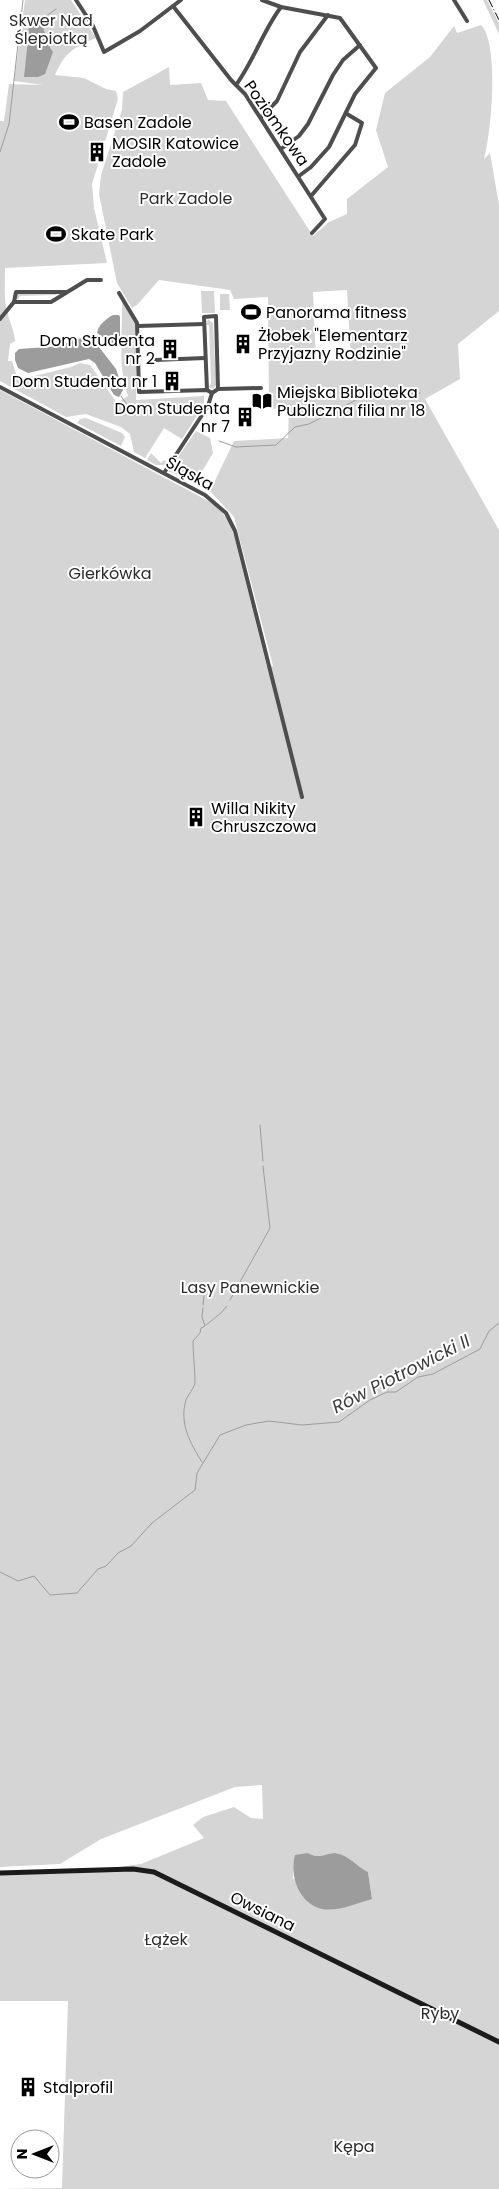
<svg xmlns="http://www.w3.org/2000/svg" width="499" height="2189" font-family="Poppins,sans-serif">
<rect width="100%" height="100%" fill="#fff"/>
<g fill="#d5d5d5" fill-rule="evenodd">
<path d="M25,0H71L96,38C73,48 65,52 55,75L84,78L106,89L116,91L118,99L92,184L94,208L107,263L5,268C5,280 4,294 6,307C8,319 14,328 15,341L10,344L8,361H12L18,380L71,367L80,363L90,365L117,403L128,396C117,367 123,330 122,300L136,323V400L204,396V405L182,439L164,428L145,458L134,452L130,434L121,427L86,414L66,417L0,381V121H4L9,84L43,85L14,81Z"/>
<polygon points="483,0 487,0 499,23 499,34"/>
<path d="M481,25C499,43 492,128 484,159L490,153L499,205V311L458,344L460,379L425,399L499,530V2189H0L62,2188L68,2001H0V1875L75,1873L141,1864L204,1838L193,1825L203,1817L234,1807L251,1818L263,1819L262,1785L235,1787L101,1839L60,1864L0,1867V390L214,504C224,513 230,523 234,536L267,667L273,666L234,517L210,491L234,441L288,438L289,408L269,409L268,297L234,299L230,290L159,280L137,305L132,308L117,283L99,194L101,175L122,110L123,92L169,67L170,85L201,83L208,100L226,101L313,236L329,222L347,214V199L388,167L376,130L385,93L430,57L454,26L457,33ZM347,290L351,360L316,361L313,292ZM308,1853C321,1860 324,1853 335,1853C348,1854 357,1867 368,1872L372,1899L293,1879V1862Z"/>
<polygon points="201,291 214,291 215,313 202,313"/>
<polygon points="17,293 56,293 56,295 20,296 18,300 16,297"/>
<polygon points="220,294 229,294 230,310 220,310"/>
<polygon points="208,319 213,323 216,385 213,389 209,387 211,383 209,325 206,325"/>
<polygon points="86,418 122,433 125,437 121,446 77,423 80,419"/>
<polygon points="196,431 210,438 213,453 195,483 168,471"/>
<polygon points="151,453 161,463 164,460 167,462 165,465 156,465 147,460"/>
</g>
<g fill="#9c9c9c">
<path d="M30,21H39C46,29 45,42 53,52L45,74L38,77H24Z"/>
<path d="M113,315H119L120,317V344L115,346L97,333C98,325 107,318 113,315Z"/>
<polygon points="92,338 116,369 123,390 119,397 114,395 95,363 89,359 28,373 18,368 15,360 15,353 19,349 61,346 74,339"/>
<path d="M308,1853C321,1860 324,1853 335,1853C348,1854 357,1867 368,1872L372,1899C358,1903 337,1912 322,1909C299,1904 289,1875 295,1855Z"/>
</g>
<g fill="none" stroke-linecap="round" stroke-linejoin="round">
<g stroke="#9c9c9c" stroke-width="1">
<polyline points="39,21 56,9"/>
<polyline points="20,32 29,30"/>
<polyline points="0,152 9,124 23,0"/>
<polyline points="121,396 127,405"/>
<polyline points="219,441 236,447 276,445 295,427 309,424 360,398 420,393"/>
<polyline points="260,1125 263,1161"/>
<polyline points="230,1300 270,1228 263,1166"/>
<polyline points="203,1305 204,1296"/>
<polyline points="206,1325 221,1313 227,1306"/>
<path d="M202,1462C190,1443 179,1423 186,1400C188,1395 194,1388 195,1383C195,1369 193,1354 193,1341L200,1333L201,1328L205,1326L202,1317L203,1308"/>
<polyline points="0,1572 18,1581 34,1576 50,1595 77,1593 98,1569 106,1566 118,1553 131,1546 152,1523 195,1490 197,1473 220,1435 246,1425 269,1421 302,1425 339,1422 370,1400 387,1392 396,1392 418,1377 433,1374 480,1349 489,1331 499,1323"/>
</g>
<g stroke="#4e4e4e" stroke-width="4">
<polyline points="76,0 93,26 104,52 140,31 181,0"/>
<polyline points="262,0 281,7 340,18 376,68 355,94 329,147 311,167 299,176"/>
<polyline points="454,0 467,21"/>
<polyline points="173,6 231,80 245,94 325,219 312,233"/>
<path d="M236,85C254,60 263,31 281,7"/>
<polyline points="261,117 277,101 300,52 328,15"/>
<polyline points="281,149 299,136 308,124 333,75 343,60 360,45"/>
<polyline points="311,196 355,145 362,123 347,114"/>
<polyline points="119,293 137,323 139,392 207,390 212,393"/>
<polyline points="14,302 16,292 66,292"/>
<polyline points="0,319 14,302 51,302 87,280 101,280"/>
<polyline points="138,326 204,324"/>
<polyline points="155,360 205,358"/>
<polyline points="0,387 205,495 226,513 235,531 302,797"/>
<polyline points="207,390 204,317 216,316 218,389"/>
<polyline points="164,473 208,406 212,393 218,389 261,388"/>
</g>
<polyline stroke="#1b1b1b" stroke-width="5" points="0,1873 133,1869 154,1872 499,2042"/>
<polyline stroke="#000" stroke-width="1" stroke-dasharray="8 2.5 1 2.5" stroke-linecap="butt" points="489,0 499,20"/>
</g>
<defs>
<symbol id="stadium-bare" viewBox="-9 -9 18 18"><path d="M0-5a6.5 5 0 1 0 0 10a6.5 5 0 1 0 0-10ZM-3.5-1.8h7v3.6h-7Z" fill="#000" stroke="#fff" stroke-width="2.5" paint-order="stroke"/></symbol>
<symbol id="building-bare" viewBox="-9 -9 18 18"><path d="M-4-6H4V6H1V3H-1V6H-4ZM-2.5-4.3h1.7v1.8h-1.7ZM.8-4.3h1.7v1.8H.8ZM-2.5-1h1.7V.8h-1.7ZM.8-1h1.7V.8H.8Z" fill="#000" stroke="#fff" stroke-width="2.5" paint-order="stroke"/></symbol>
<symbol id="library-bare" viewBox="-9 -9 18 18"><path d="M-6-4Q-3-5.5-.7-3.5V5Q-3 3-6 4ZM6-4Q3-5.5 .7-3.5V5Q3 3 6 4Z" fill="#000" stroke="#fff" stroke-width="2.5" paint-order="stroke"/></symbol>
</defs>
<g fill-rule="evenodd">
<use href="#stadium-bare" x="55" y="108" width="28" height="28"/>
<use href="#building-bare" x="83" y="138" width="28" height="28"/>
<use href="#stadium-bare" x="42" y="220" width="28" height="28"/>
<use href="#stadium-bare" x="237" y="298" width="28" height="28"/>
<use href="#building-bare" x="229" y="330" width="28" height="28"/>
<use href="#building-bare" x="156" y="335" width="28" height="28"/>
<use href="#building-bare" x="158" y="367" width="28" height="28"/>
<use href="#library-bare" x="248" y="387" width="28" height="28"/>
<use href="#building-bare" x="231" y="403" width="28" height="28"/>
<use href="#building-bare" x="182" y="803" width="28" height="28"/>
<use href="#building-bare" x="14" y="2073" width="28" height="28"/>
</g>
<g text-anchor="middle" stroke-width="4" stroke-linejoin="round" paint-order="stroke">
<g font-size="16" fill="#2c2c2c" stroke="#fff">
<text x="51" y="26">Skwer Nad<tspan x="51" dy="18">Ślepiotką</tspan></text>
<text x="186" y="204">Park Zadole</text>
<text x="110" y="579">Gierkówka</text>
<text x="250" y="1293">Lasy Panewnickie</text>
<text x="166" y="1945">Łążek</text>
<text x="440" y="2019">Ryby</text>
<text x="354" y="2152">Kępa</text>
</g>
<g font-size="16" fill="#000" stroke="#fff" text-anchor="start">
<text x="84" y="128">Basen Zadole</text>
<text x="112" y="149">MOSIR Katowice<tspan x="112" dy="18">Zadole</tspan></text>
<text x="71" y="240">Skate Park</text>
<text x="266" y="318">Panorama fitness</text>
<text x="258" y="341">Żłobek "Elementarz<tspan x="258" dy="18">Przyjazny Rodzinie"</tspan></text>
<text x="155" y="346" text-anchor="end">Dom Studenta<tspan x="155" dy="18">nr 2</tspan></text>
<text x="157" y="387" text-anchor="end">Dom Studenta nr 1</text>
<text x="277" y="398">Miejska Biblioteka<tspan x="277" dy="18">Publiczna filia nr 18</tspan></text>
<text x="230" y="414" text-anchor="end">Dom Studenta<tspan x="230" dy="18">nr 7</tspan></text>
<text x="211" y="814">Willa Nikity<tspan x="211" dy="18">Chruszczowa</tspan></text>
<text x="43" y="2093">Stalprofil</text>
</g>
<g font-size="16" fill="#000" stroke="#fff">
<text transform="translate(277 123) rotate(55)" y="6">Poziomkowa</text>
<text transform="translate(190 473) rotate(29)" y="6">Śląska</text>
<text transform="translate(263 1911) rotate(26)" y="6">Owsiana</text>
</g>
<g font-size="18" font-style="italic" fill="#3d3d3d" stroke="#fff">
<text transform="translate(401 1374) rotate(-27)" y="6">Rów Piotrowicki II</text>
</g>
</g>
<g transform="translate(35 2154) rotate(270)"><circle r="24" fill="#ffffff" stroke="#999999"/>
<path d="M0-4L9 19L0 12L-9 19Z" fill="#000000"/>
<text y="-8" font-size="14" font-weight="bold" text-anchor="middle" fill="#000000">N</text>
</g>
</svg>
